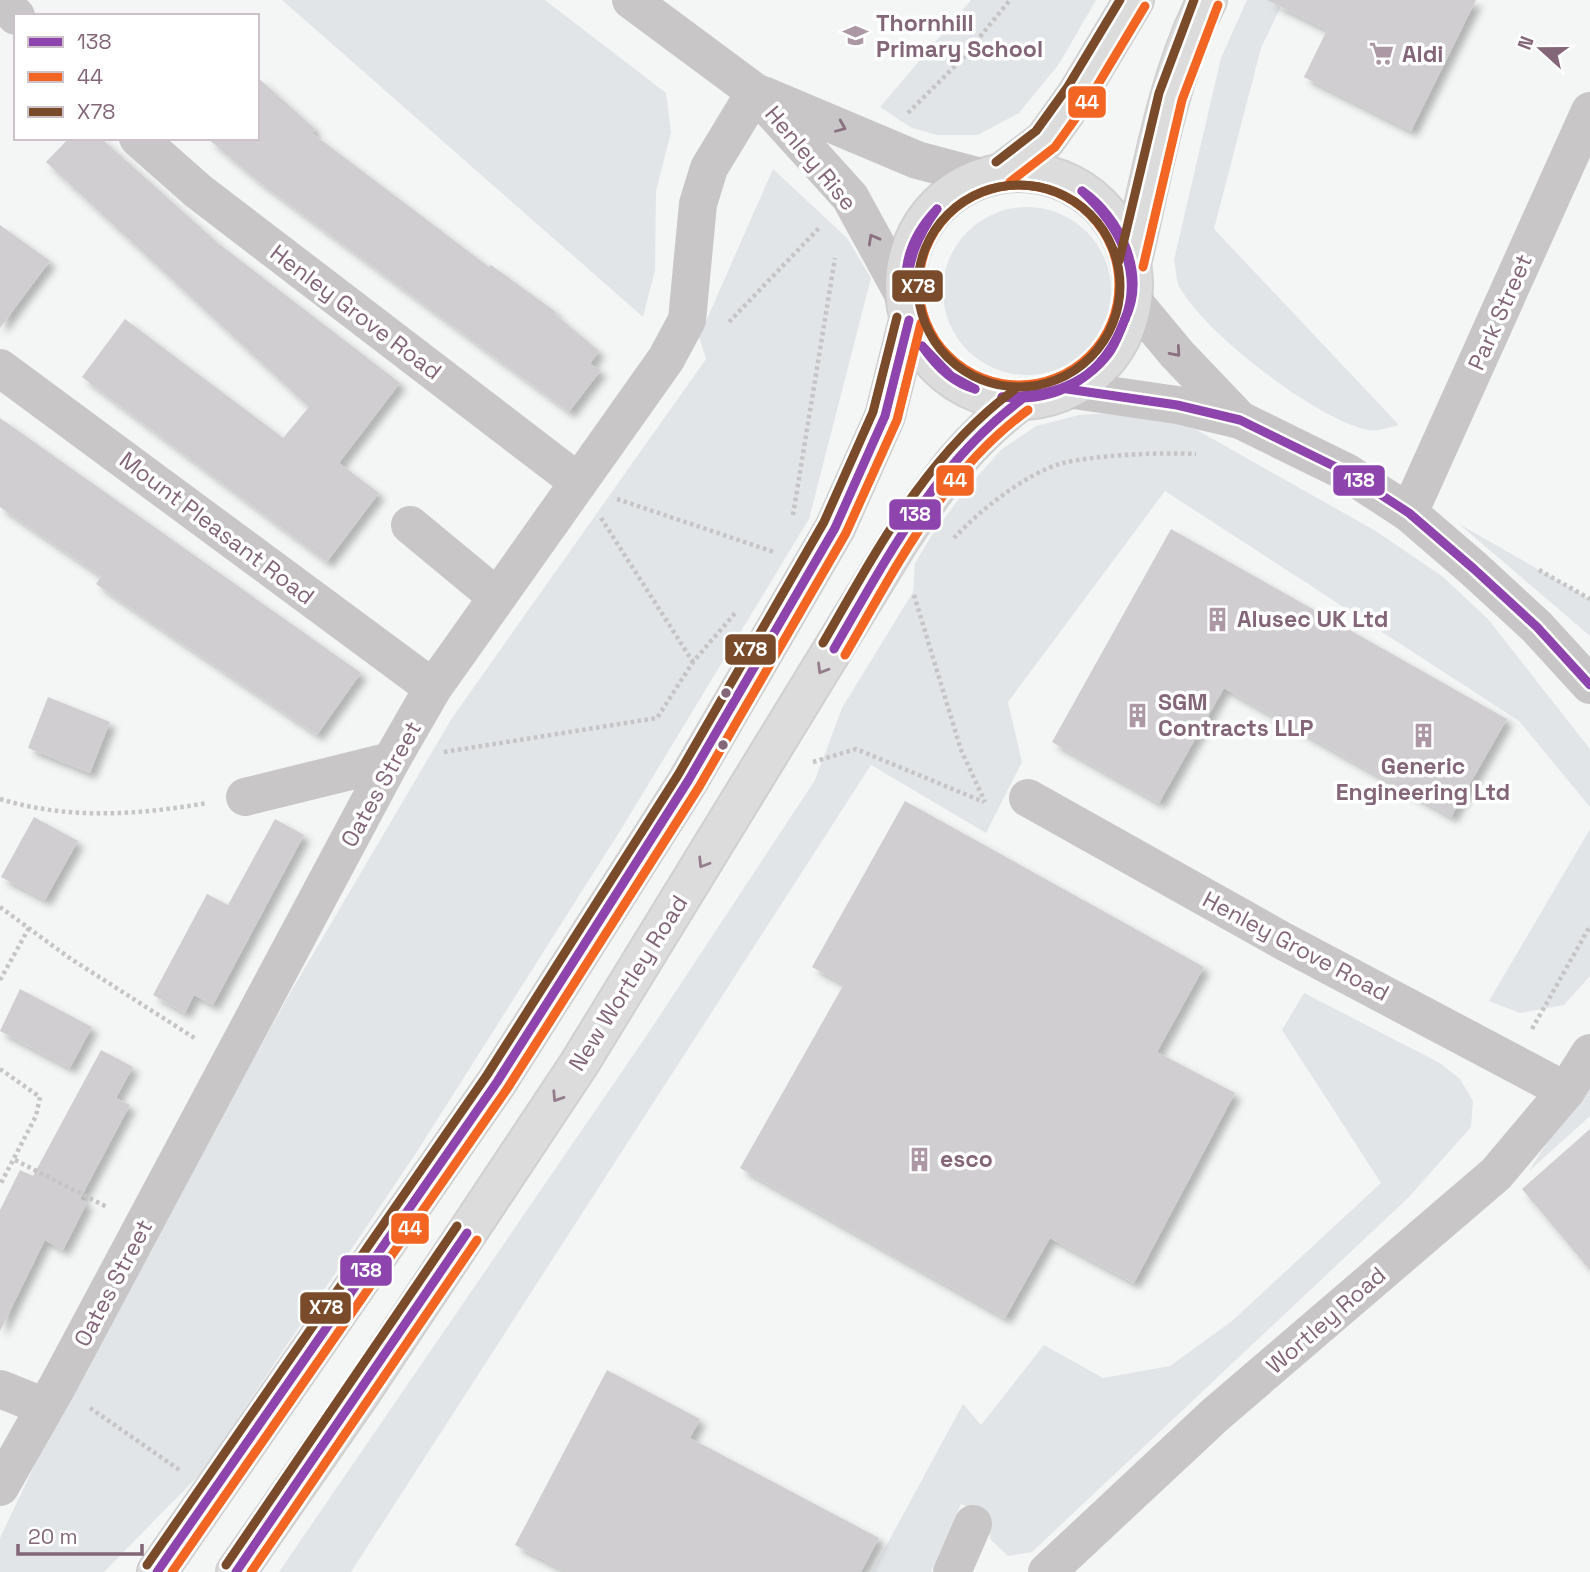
<svg xmlns="http://www.w3.org/2000/svg" width="1590" height="1572" font-family="'Space Grotesk',sans-serif">
<defs>
<filter id="shadow"><feDropShadow dx="6" dy="6" stdDeviation="3.5" flood-color="#0004"/></filter>
</defs>
<rect width="100%" height="100%" fill="#f4f5f5"/>
<g fill="#e2e5e8">
<polygon points="282,0 545,0 666,93 671,132 656,191 655,270 643,317"/>
<polygon points="971,0 1096,0 1059,64 1019,113 978,135 937,135 912,128 880,107"/>
<path d="M1247,0H1284L1261,48L1214,229L1399,425C1390,427 1377,432 1368,430C1317,420 1203,332 1179,286C1176,279 1176,268 1174,260L1221,58Z"/>
<polygon points="773,169 847,238 871,278 809,519 620,831 418,1150 201,1473 104,1572 0,1572 0,1538 76,1378 290,993 452,718 706,359 699,337"/>
<circle cx="1027" cy="291" r="84"/>
<polygon points="1126,412 1195,429 1374,530 1442,576 1488,619 1590,749 1590,807 1519,721 1165,491 1008,702 1022,762 986,833 871,765 351,1572 279,1572 647,1035 815,780 842,708 913,592 915,563 932,535 967,488 1002,449 1036,426 1079,415"/>
<polygon points="1459,524 1590,599 1590,636"/>
<polygon points="1590,829 1590,976 1564,1005 1520,1013 1489,1001"/>
<polygon points="1304,993 1440,1063 1460,1079 1473,1101 1471,1127 1408,1198 1032,1552 1008,1556 991,1540 983,1513 961,1504 931,1572 872,1572 963,1404 981,1425 1044,1345 1103,1378 1170,1366 1232,1321 1381,1183 1282,1030"/>
<polygon points="1590,1084 1590,1116 1529,1171 1556,1129"/>
</g>
<g fill="#d0ced0" filter="url(#shadow)">
<polygon points="1267,0 1476,0 1411,131 1304,77 1327,30"/>
<polygon points="257,77 315,129 312,133 489,267 491,265 556,312 555,314 599,351 590,364 601,370 569,412 258,181 207,138 257,138"/>
<polygon points="69,138 101,138 219,244 400,383 339,463 379,493 327,562 82,377 125,319 283,438 309,407 46,162"/>
<polygon points="0,225 50,261 0,328"/>
<polygon points="0,418 361,673 317,735 96,584 101,576 0,507"/>
<polygon points="1171,529 1507,719 1451,817 1224,688 1159,803 1052,742"/>
<polygon points="48,697 110,722 90,773 28,748"/>
<polygon points="905,801 1204,967 1157,1052 1235,1093 1134,1283 1050,1238 1005,1318 740,1168 844,984 812,967"/>
<polygon points="34,817 78,841 45,900 1,877"/>
<polygon points="275,819 304,835 213,1005 194,995 185,1013 153,995 207,894 228,905"/>
<polygon points="20,989 92,1027 70,1068 0,1031"/>
<polygon points="101,1050 133,1067 116,1098 130,1105 80,1199 87,1203 63,1250 45,1240 0,1331 0,1210 20,1170 33,1176"/>
<polygon points="1590,1129 1590,1270 1522,1189"/>
<polygon points="607,1370 700,1419 690,1438 879,1538 861,1572 567,1572 515,1545"/>
</g>
<g fill="none" stroke-linecap="round" stroke-linejoin="round">
<defs>
<g id="major">
<polyline points="1003,172 1045,140 1077,95 1134,0"/>
<circle cx="1019" cy="286" r="114"/>
<path d="M1131,264C1152,177 1166,81 1207,0"/>
<polyline points="157,1572 497,1082 688,781 835,528 885,416 909,320"/>
<path d="M236,1572L362,1391L579,1064L899,541C939,482 963,444 1021,400"/>
</g>
</defs>
<use href="#major" stroke="#d1d0d1" stroke-width="42"/>
<g stroke="#c6c4c5" stroke-width="4.5" stroke-dasharray="3.5 3.5" stroke-linecap="butt">
<polyline points="908,113 961,60 1010,0"/>
<polyline points="729,322 820,227"/>
<polyline points="617,499 774,552"/>
<polyline points="793,515 835,258"/>
<polyline points="601,518 693,662"/>
<path d="M954,538C979,511 1026,473 1063,463C1096,455 1162,452 1196,454"/>
<polyline points="1539,570 1590,599"/>
<polyline points="914,595 961,750 985,802"/>
<polyline points="444,752 657,718 693,662 736,612"/>
<polyline points="813,762 856,749 984,802"/>
<path d="M0,799C69,820 137,815 207,803"/>
<polyline points="0,907 68,957 196,1039"/>
<polyline points="0,980 29,928"/>
<polyline points="1532,1029 1590,926"/>
<polyline points="0,1069 40,1097 36,1116 0,1185"/>
<polyline points="15,1160 107,1207"/>
<polyline points="90,1408 181,1471"/>
</g>
<g stroke="#c8c6c7" stroke-width="38">
<polyline points="0,0 16,16"/>
<polyline points="631,0 755,92 850,197 906,299"/>
<polyline points="763,95 917,160 981,177"/>
<polyline points="138,138 198,191 577,481"/>
<polyline points="1132,300 1177,354 1240,420"/>
<polyline points="0,368 433,688"/>
<polyline points="1067,389 1177,405 1240,420 1346,472 1409,513 1474,569 1537,627 1590,685"/>
<polyline points="1409,513 1590,111"/>
<polyline points="410,525 497,597"/>
<polyline points="245,797 391,761"/>
<polyline points="1028,798 1283,941 1566,1091"/>
<polyline points="0,1389 45,1407"/>
<polyline points="0,1487 58,1385 391,761 433,688 666,359 687,320 698,204 709,168 755,92"/>
<polyline points="952,1572 973,1524"/>
<polyline points="1047,1572 1215,1415 1496,1174 1566,1091 1590,1053"/>
</g>
<use href="#major" stroke="#dddcdd" stroke-width="38"/>
<defs>
<g id="bus-1">
<path d="M1082,191C1120,217 1147,274 1125,319"/>
<path d="M1082,191C1117,224 1144,269 1125,319"/>
<path d="M907,295C902,262 914,233 937,209"/>
<path d="M907,295C907,261 917,237 937,209"/>
<polyline points="922,346 951,376 975,389"/>
<path d="M922,346C935,365 952,383 975,389"/>
<polyline points="1067,389 1177,405 1240,420 1346,472 1409,513 1474,569 1537,627 1590,685"/>
<path d="M1002,397C1061,404 1105,374 1125,319"/>
<path d="M1002,397C1043,396 1082,389 1109,353C1116,344 1120,330 1125,319"/>
<path d="M834,649C887,558 935,464 1021,400"/>
<polyline points="157,1572 497,1082 688,781 835,528 885,416 909,320"/>
<polyline points="236,1572 467,1233"/>
</g>
<g id="bus-2">
<polyline points="1010,182 1055,147 1088,101 1145,6"/>
<circle cx="1019" cy="285" r="100"/>
<polyline points="1143,267 1182,100 1218,5"/>
<path d="M845,655C897,566 943,472 1028,410"/>
<polyline points="172,1572 507,1089 699,787 846,533 897,420 921,323"/>
<polyline points="251,1572 477,1240"/>
</g>
<g id="bus-3">
<polyline points="996,162 1036,131 1067,88 1120,0"/>
<circle cx="1019" cy="286" r="101"/>
<polyline points="1119,261 1159,93 1194,0"/>
<path d="M823,643C877,550 926,455 1014,390"/>
<polyline points="147,1565 487,1075 678,775 824,522 873,412 897,317"/>
<polyline points="226,1565 457,1226"/>
</g>
</defs>
<use href="#bus-1" stroke="#fff" stroke-width="14"/>
<use href="#bus-2" stroke="#fff" stroke-width="14"/>
<use href="#bus-3" stroke="#fff" stroke-width="14"/>
<use href="#bus-1" stroke="#8e44ad" stroke-width="9"/>
<use href="#bus-2" stroke="#f26522" stroke-width="9"/>
<use href="#bus-3" stroke="#7a4b2a" stroke-width="9"/>
</g>
<defs><path id="oneway-chevron" d="M-2-3.5L2.5 0L-2 3.5" fill="none" stroke-width="1.6" stroke-linecap="round" stroke-linejoin="round" transform="scale(1.75)"/></defs>
<g stroke="#8a7080">
<use href="#oneway-chevron" transform="translate(841 127) rotate(23)"/>
<use href="#oneway-chevron" transform="translate(873 239) rotate(-119)"/>
<use href="#oneway-chevron" transform="translate(1176 352) rotate(49)"/>
</g>
<g stroke="#957e8c">
<use href="#oneway-chevron" transform="translate(822 669) rotate(121)"/>
<use href="#oneway-chevron" transform="translate(703 863) rotate(122)"/>
<use href="#oneway-chevron" transform="translate(557 1097) rotate(123)"/>
</g>
<defs>
<symbol id="school-bare" viewBox="-9 -9 18 18"><path d="M0-5L7-2L0 1L-7-2ZM-4 1L0 2.5L4 1V4Q0 6-4 4Z" fill="#ab98a4" stroke="#fff" stroke-width="2.5" paint-order="stroke"/></symbol>
<symbol id="supermarket-bare" viewBox="-9 -9 18 18"><path d="M-6-5.5h2.5l.6 2H6L4.5 2H-2.5L-4.4-4H-6ZM-1.5 3.2a1.3 1.3 0 1 0 .1 0ZM3 3.2a1.3 1.3 0 1 0 .1 0Z" fill="#ab98a4" stroke="#fff" stroke-width="2.5" paint-order="stroke"/></symbol>
<symbol id="building-bare" viewBox="-9 -9 18 18"><path d="M-4-6H4V6H1V3H-1V6H-4ZM-2.5-4.3h1.7v1.8h-1.7ZM.8-4.3h1.7v1.8H.8ZM-2.5-1h1.7V.8h-1.7ZM.8-1h1.7V.8H.8Z" fill="#ab98a4" stroke="#fff" stroke-width="2.5" paint-order="stroke"/></symbol>
</defs>
<g fill-rule="evenodd">
<use href="#school-bare" x="838" y="18" width="35" height="35"/>
<use href="#supermarket-bare" x="1364" y="36" width="35" height="35"/>
<use href="#building-bare" x="1200" y="602" width="35" height="35"/>
<use href="#building-bare" x="1120" y="698" width="35" height="35"/>
<use href="#building-bare" x="1406" y="718" width="35" height="35"/>
<use href="#building-bare" x="902" y="1142" width="35" height="35"/>
</g>
<g fill="#836678" stroke="#fff" stroke-width="2.5">
<circle cx="726" cy="693" r="6"/>
<circle cx="723" cy="745" r="6"/>
</g>
<g text-anchor="middle" stroke-width="7" stroke-linejoin="round" paint-order="stroke">
<g font-size="23" font-weight="bold" fill="#836678" stroke="#fff" text-anchor="start">
<text x="876" y="31">Thornhill<tspan x="876" dy="26">Primary School</tspan></text>
<text x="1402" y="62">Aldi</text>
<text x="1237" y="627">Alusec UK Ltd</text>
<text x="1158" y="710">SGM<tspan x="1158" dy="26">Contracts LLP</tspan></text>
<text x="1423" y="774" text-anchor="middle">Generic<tspan x="1423" dy="26">Engineering Ltd</tspan></text>
<text x="940" y="1167">esco</text>
</g>
<g font-size="23" fill="#836678" stroke="#fff">
<text transform="translate(811 158) rotate(50)" y="8">Henley Rise</text>
<text transform="translate(356 312) rotate(37)" y="8">Henley Grove Road</text>
<text transform="translate(1500 312) rotate(-66)" y="8">Park Street</text>
<text transform="translate(217 528) rotate(37)" y="8">Mount Pleasant Road</text>
<text transform="translate(381 784) rotate(-61)" y="8">Oates Street</text>
<text transform="translate(1296 946) rotate(28)" y="8">Henley Grove Road</text>
<text transform="translate(628 983) rotate(-58)" y="8">New Wortley Road</text>
<text transform="translate(113 1283) rotate(-62)" y="8">Oates Street</text>
<text transform="translate(1326 1320) rotate(-41)" y="8">Wortley Road</text>
</g>
</g>
<g stroke="#fff" stroke-width="2.5">
<rect x="1067" y="85" width="40" height="34" rx="7" fill="#f26522"/>
<rect x="891" y="269" width="53" height="34" rx="7" fill="#7a4b2a"/>
<rect x="1332" y="464" width="54" height="33" rx="7" fill="#8e44ad"/>
<rect x="935" y="464" width="40" height="33" rx="7" fill="#f26522"/>
<rect x="888" y="498" width="54" height="33" rx="7" fill="#8e44ad"/>
<rect x="724" y="633" width="53" height="33" rx="7" fill="#7a4b2a"/>
<rect x="390" y="1212" width="40" height="33" rx="7" fill="#f26522"/>
<rect x="339" y="1254" width="54" height="33" rx="7" fill="#8e44ad"/>
<rect x="299" y="1291" width="53" height="34" rx="7" fill="#7a4b2a"/>
</g>
<g font-size="19" text-anchor="middle" font-weight="bold" fill="#fff">
<text x="1087" y="109">44</text>
<text x="918" y="293">X78</text>
<text x="1359" y="487">138</text>
<text x="955" y="487">44</text>
<text x="915" y="521">138</text>
<text x="750" y="656">X78</text>
<text x="410" y="1235">44</text>
<text x="366" y="1277">138</text>
<text x="326" y="1314">X78</text>
</g>
<rect x="14" y="14" width="245" height="126" fill="#ffffff" stroke="#cdc2c9" stroke-width="2"/>
<rect x="28" y="37" width="35" height="10" fill="#8e44ad" stroke="#cdc2c9" stroke-width="2"/>
<text x="77" y="49" font-size="21" fill="#836678">138</text>
<rect x="28" y="72" width="35" height="10" fill="#f26522" stroke="#cdc2c9" stroke-width="2"/>
<text x="77" y="84" font-size="21" fill="#836678">44</text>
<rect x="28" y="107" width="35" height="10" fill="#7a4b2a" stroke="#cdc2c9" stroke-width="2"/>
<text x="77" y="119" font-size="21" fill="#836678">X78</text>
<g transform="translate(1541 49) rotate(291)" stroke="#ffffff" stroke-width="5" paint-order="stroke">
<path d="M0-5L12 26L0 18L-12 26Z" fill="#836678"/>
<text y="-10" font-size="19" font-weight="bold" text-anchor="middle" fill="#836678">N</text>
</g>
<path d="M18 1544v10h124v-10" fill="none" stroke="#836678" stroke-width="3.5"/>
<text x="28" y="1544" font-size="21" fill="#836678" stroke="#ffffff" stroke-width="5" paint-order="stroke">20 m</text>
</svg>
